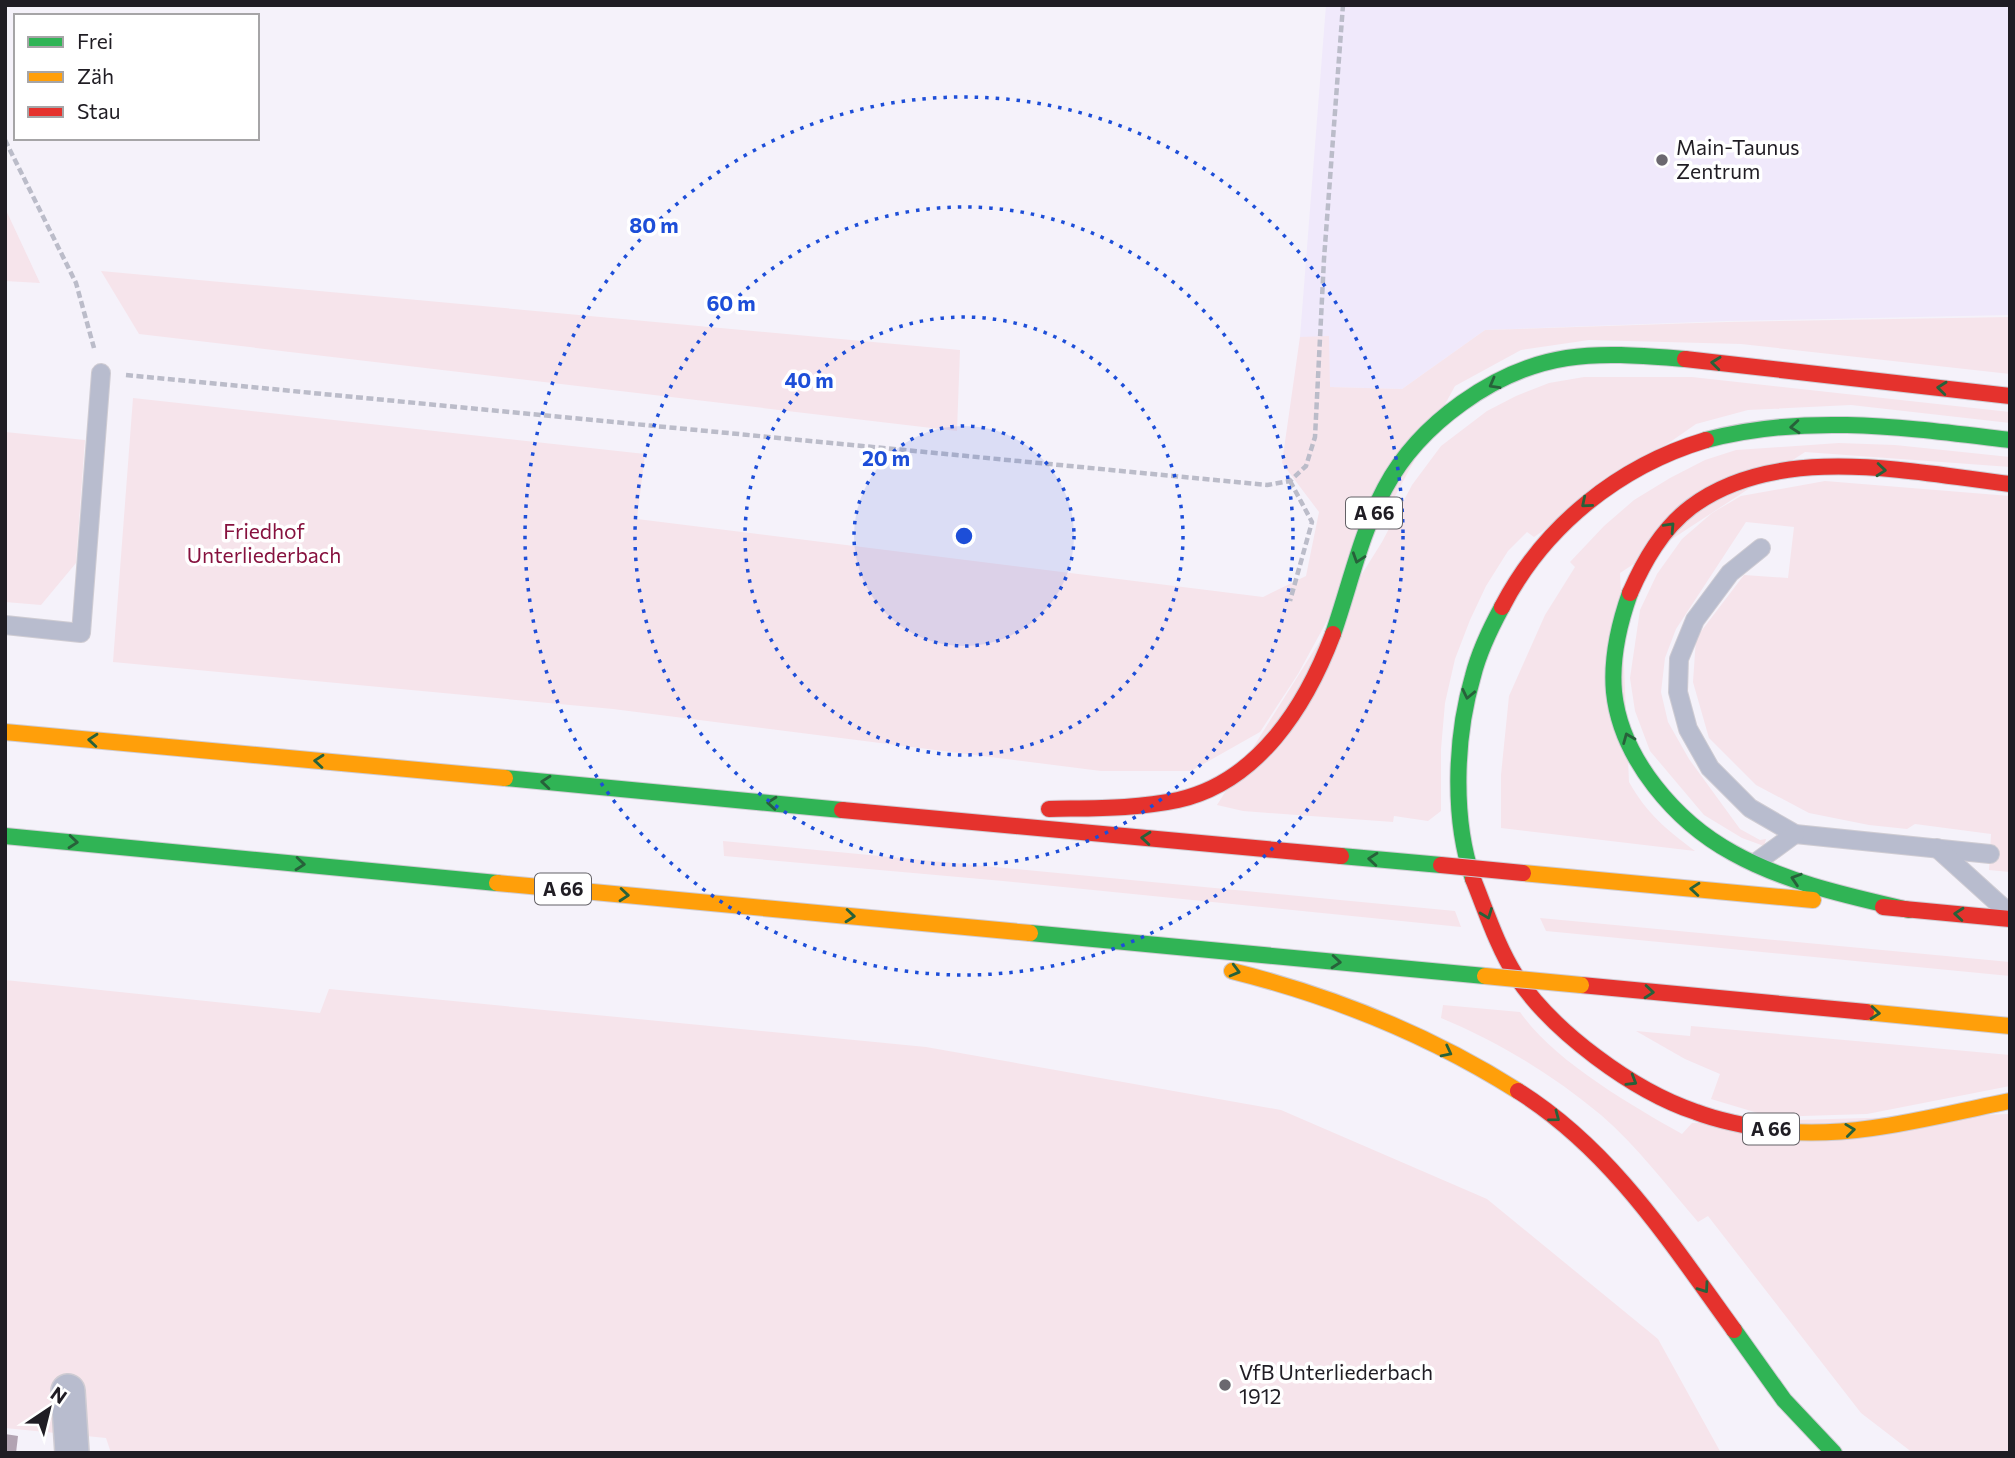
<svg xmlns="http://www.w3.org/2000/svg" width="2015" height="1458" font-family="Commissioner,sans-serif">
<rect width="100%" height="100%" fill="#f5f2fa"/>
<polygon fill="#f0e9fb" points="1326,5 2010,5 2010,315 1727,321 1485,330 1402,389 1330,387 1300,337"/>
<g fill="#f6e4eb">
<polygon points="5,208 40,283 5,281"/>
<polygon points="101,271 960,350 957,431 139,334"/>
<polygon points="2010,317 2010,374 1741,344 1589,340 1521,350 1455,386 1298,674 1260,732 1191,771 1101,771 613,709 113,662 133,398 645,454 637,519 1263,597 1306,576 1319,512 1282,463 1300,337 1329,336 1330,387 1402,389 1485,330 1727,322"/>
<polygon points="1584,377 1692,377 2010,412 2010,423 1851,405 1748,410 1696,424 1534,537 1527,532 1508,551 1486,586 1470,620 1455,659 1445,703 1441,749 1441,811 1428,821 1394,816 1393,822 1243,811 1217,805 1382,542 1412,485 1441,446 1487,411 1516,396 1549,383"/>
<polygon points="5,432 85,440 76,563 41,605 5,602"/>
<path d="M1839,443L1895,445L2010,457V467L1805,452L1620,573L1629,782C1647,814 1666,829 1695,851L1501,828V775L1509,696L1545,615L1575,567L1570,562L1604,526L1634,500L1670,478L1705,460L1736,450Z"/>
<polygon points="1825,481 2010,496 2010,872 1989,870 1991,834 1915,824 1907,829 1869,825 1809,813 1756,785 1709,738 1693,682 1696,638 1744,575 1788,578 1794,527 1746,522 1676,629 1665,658 1661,692 1668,722 1689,759 1740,829 1760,840 1766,839 1764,846 1742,838 1704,815 1650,751 1635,711 1630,678 1640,610 1657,574 1682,539 1712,513 1741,496"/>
<polygon points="723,841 1455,911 1461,927 1003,881 724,856"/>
<polygon points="1540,918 2010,962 2010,976 1546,931"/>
<polygon points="5,980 320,1013 329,989 926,1047 1281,1110 1487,1199 1658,1339 1721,1453 111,1453 106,1438 5,1428"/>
<path d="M1443,1005L1520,1012C1554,1061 1631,1105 1682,1134L1692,1123L2010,1114V1453H1913L1861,1413L1708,1216L1698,1222C1667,1186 1637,1146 1601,1115C1553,1075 1499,1042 1441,1018Z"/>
<polygon points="1691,1026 2010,1055 2010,1086 1867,1114 1771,1117 1711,1099 1720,1074 1685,1059 1636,1031 1690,1036"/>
</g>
<polygon fill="#b2a3b2" points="5,1434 18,1436 16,1453 5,1453"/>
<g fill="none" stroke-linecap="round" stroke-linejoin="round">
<defs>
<g id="lane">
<polyline points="1761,548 1730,573 1695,620 1679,659 1678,692 1688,729 1710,768 1750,808 1795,834 1990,854"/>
<polyline points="5,625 81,633 101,373"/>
<polyline points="1937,848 2010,914"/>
<polyline points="1755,863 1795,834"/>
</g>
<polyline id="street" points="68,1391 72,1453"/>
<g id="fast">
<path d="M1706,440C1807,413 1908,428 2010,440"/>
<path d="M1630,593C1619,624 1611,659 1614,692C1621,759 1676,822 1733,853C1787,883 1849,896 1909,910"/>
<path d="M1333,634C1350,585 1361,533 1385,488C1419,424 1495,369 1567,358C1605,352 1646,356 1685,359"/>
<polyline points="505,778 842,810"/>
<polyline points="5,836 497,883"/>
<polyline points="1341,856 1441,865"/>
<path d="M1473,879C1452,819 1455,737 1473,676C1479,652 1490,629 1502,607"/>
<polyline points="1030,933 1485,976"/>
<polyline points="1734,1330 1784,1400 1834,1453"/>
</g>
<g id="slow">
<polyline points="5,732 505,778"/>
<polyline points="1523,873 1813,900"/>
<polyline points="497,883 1030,933"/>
<path d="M1232,971C1332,996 1431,1036 1518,1091"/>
<polyline points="1866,1012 2010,1026"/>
<path d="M1779,1131C1856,1139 1934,1116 2010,1101"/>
</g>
<g id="jam">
<polyline points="1685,359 2010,396"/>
<path d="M1630,593C1644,561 1662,529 1691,507C1778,442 1911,472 2010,484"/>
<path d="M1502,607C1544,526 1619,466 1706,440"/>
<path d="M1049,809C1092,808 1136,809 1178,800C1258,782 1306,706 1333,634"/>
<polyline points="842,810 1341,856"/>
<path d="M1473,879C1486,911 1497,946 1516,976C1552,1031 1633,1091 1696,1112C1722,1122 1751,1127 1779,1131"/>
<polyline points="1883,907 2010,919"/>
<polyline points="1581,985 1866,1012"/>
<path d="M1518,1091C1612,1150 1670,1242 1734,1330"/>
</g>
</defs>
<use href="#lane" stroke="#cfccd3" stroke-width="20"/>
<use href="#street" stroke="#cfccd3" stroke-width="36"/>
<use href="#fast" stroke="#cfccd3" stroke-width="18"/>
<use href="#slow" stroke="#cfccd3" stroke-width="18"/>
<use href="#jam" stroke="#cfccd3" stroke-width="18"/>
<g stroke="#bbbcc9" stroke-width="4.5" stroke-dasharray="7 3.5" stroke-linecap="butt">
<polyline points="5,140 76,283 94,348"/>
<polyline points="126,375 1267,485 1290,481 1306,466 1315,437 1324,259 1343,5"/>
<polyline points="1290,481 1312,522 1290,601"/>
</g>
<use href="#lane" stroke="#b8bcce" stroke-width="18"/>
<use href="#street" stroke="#b8bcce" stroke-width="33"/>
<use href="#fast" stroke="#30b455" stroke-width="16"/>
<use href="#slow" stroke="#ff9f0a" stroke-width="16"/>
<use href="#jam" stroke="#e5322d" stroke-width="16"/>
<defs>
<polyline id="slow-bridge" points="1485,976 1581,985"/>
<polyline id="jam-bridge" points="1441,865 1523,873"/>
</defs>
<use href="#slow-bridge" stroke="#cfccd3" stroke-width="18" stroke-linecap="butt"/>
<use href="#jam-bridge" stroke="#cfccd3" stroke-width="18" stroke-linecap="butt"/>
<use href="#slow-bridge" stroke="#ff9f0a" stroke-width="16"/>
<use href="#jam-bridge" stroke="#e5322d" stroke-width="16"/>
</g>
<defs><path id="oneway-chevron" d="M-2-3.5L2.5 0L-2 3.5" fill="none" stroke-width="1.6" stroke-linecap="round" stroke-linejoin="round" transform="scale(1.75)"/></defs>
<g stroke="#27613a">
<use href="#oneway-chevron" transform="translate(1716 363) rotate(-174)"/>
<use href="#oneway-chevron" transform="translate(1494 384) rotate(151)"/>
<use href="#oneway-chevron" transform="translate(1942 388) rotate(-174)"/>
<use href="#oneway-chevron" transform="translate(1795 427) rotate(175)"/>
<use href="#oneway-chevron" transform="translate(1881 470) rotate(5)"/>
<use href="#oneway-chevron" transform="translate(1586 503) rotate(140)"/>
<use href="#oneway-chevron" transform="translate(1670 527) rotate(-47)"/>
<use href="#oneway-chevron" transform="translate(1358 558) rotate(108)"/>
<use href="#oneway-chevron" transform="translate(1468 694) rotate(102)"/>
<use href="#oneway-chevron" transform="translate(1628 738) rotate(-112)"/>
<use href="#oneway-chevron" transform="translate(93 740) rotate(-175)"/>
<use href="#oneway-chevron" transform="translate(319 761) rotate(-175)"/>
<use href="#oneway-chevron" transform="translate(546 782) rotate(-175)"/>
<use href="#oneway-chevron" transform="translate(772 803) rotate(-175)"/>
<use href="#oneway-chevron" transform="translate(1146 838) rotate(-175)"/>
<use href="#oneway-chevron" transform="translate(73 842) rotate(5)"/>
<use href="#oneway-chevron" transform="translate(1373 859) rotate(-175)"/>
<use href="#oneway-chevron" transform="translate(300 864) rotate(5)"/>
<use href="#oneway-chevron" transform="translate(1796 879) rotate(-162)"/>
<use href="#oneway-chevron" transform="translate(1695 889) rotate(-175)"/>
<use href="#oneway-chevron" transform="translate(624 895) rotate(5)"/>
<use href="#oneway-chevron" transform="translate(1487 914) rotate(69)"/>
<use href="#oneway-chevron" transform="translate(1959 914) rotate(-175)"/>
<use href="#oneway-chevron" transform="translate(850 916) rotate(5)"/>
<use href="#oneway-chevron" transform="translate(1336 962) rotate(5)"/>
<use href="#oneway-chevron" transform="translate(1235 971) rotate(15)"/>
<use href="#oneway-chevron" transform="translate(1649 992) rotate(5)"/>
<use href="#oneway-chevron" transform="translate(1875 1013) rotate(5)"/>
<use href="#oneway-chevron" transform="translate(1447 1052) rotate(27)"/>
<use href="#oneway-chevron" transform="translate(1632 1081) rotate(31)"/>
<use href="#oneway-chevron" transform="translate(1555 1117) rotate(37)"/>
<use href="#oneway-chevron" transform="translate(1850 1130) rotate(-7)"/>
<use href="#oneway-chevron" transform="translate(1704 1288) rotate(55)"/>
</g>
<circle cx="964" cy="536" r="110" fill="#1d4ed8" fill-opacity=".12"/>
<g fill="none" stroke="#1d4ed8" stroke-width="3.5" stroke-dasharray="3.5 7">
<circle cx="964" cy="536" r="110"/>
<circle cx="964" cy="536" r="219"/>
<circle cx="964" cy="536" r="329"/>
<circle cx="964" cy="536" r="439"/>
</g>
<g fill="#6b686f" stroke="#fff" stroke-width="2.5">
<circle cx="1662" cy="160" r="7"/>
<circle cx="1225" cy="1385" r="7"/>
</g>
<g text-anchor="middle" stroke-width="7" stroke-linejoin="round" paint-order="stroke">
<g fill="#fff" stroke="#636166" stroke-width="2">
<rect x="1346" y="497.5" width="56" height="31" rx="5"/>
<rect x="535" y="873.5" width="56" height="31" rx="5"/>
<rect x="1743" y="1113.5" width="56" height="31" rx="5"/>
</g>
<g font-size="19" font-weight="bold" fill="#201d24">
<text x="1374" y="520">A 66</text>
<text x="563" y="896">A 66</text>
<text x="1771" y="1136">A 66</text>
</g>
<g font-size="21" fill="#201d24" stroke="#fff" text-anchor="start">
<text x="1676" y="155">Main-Taunus<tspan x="1676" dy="24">Zentrum</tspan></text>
<text x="1239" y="1380">VfB Unterliederbach<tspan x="1239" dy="24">1912</tspan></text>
</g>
<g font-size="21" fill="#86113e" stroke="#fff">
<text x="264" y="539">Friedhof<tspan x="264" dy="24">Unterliederbach</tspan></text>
</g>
</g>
<circle cx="964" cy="536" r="10" fill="#1d4ed8" stroke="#fff" stroke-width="3.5"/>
<g font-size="21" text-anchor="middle" font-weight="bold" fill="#1d4ed8" stroke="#fff" stroke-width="7" stroke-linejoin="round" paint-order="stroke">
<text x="654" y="233">80 m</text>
<text x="731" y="311">60 m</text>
<text x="809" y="388">40 m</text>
<text x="886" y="466">20 m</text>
</g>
<rect width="2015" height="1458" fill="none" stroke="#201d24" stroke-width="14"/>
<rect x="14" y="14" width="245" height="126" fill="#ffffff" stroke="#a6a5a7" stroke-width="2"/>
<rect x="28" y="37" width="35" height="10" fill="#30b455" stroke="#a6a5a7" stroke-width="2"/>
<text x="77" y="49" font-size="21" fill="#201d24">Frei</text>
<rect x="28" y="72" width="35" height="10" fill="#ff9f0a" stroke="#a6a5a7" stroke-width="2"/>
<text x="77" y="84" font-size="21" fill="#201d24">Zäh</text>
<rect x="28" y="107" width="35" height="10" fill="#e5322d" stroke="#a6a5a7" stroke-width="2"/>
<text x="77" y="119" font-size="21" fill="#201d24">Stau</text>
<g transform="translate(49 1409) rotate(35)" stroke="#ffffff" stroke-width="5" paint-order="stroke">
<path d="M0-5L12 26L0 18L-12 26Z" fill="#201d24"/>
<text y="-10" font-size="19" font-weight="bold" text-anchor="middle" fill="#201d24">N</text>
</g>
</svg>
